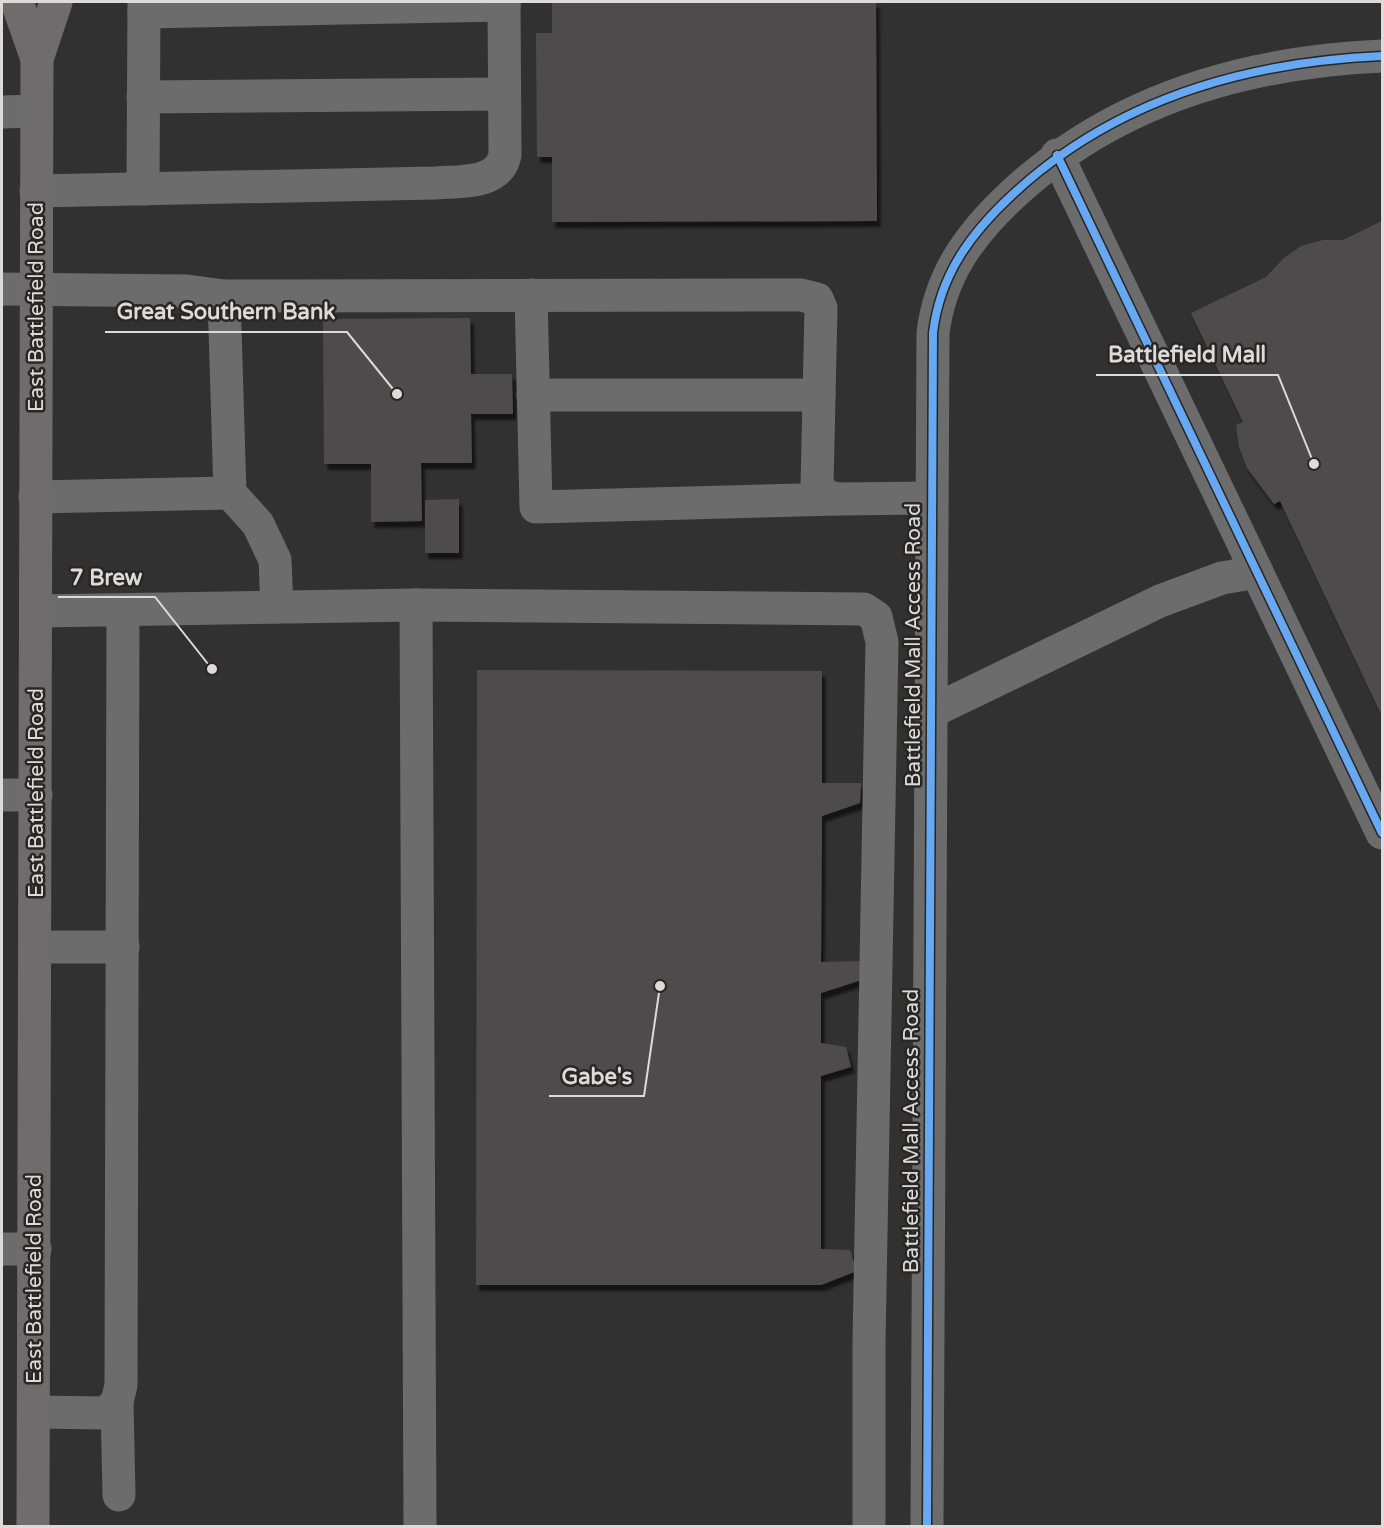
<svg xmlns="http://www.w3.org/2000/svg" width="1384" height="1528" font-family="'Varela Round',sans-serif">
<defs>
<filter id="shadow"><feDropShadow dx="3.5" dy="6" stdDeviation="1.5" flood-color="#0009"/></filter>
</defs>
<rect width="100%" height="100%" fill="#323131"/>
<g fill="#4d4c4c" filter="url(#shadow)">
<polygon points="552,2 876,2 877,221 552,222 552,157 537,157 536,33 552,33"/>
<polygon points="1382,221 1382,716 1280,501 1274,504 1247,468 1239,447 1236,425 1243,422 1191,313 1266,277 1284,258 1301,246 1323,240 1343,240"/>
<polygon points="470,318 471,374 512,374 513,414 471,414 472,463 421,463 422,521 371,522 371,464 324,464 323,319"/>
<polygon points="459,499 459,553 425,553 425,500"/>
<polygon points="477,670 822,671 822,783 861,783 860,803 822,816 821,962 868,961 868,978 821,993 821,1043 846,1047 851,1067 821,1076 821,1249 850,1250 857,1271 821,1285 476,1285"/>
</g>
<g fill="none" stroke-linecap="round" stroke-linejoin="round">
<g stroke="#6c6c6c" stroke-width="33">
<polyline points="144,12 504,5"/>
<polyline points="143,97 504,94"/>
<polyline points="2,112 36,111"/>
<polyline points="1057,155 1382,833"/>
<polyline points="143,189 144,2"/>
<path d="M36,191L435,183C460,181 499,185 505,155L504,2"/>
<polyline points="2,289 187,291 224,296 230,493 258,524 275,560 277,607"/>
<polyline points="531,295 536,507 837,499"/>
<polyline points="224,296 801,295 817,299 821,308 817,486 826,496 837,499 932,498"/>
<polyline points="533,395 819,395"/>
<polyline points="35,497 230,493"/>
<polyline points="37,611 416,605"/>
<polyline points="931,712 1160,601 1222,578 1257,572"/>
<polyline points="2,795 36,795"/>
<polyline points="36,947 123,947"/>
<polyline points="2,1249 35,1249"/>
<polyline points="117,1402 119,1495"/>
<polyline points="34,1412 106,1413 117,1402 121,1385 123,610"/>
<polyline points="420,1526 416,605 864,609 876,617 882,642 869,1342 869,1526"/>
<path d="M927,1526L933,333C940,275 970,234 1012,195C1115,99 1245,62 1382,56"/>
</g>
<g stroke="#6e6c6c" stroke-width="33">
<polyline points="17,2 37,59"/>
<polyline points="33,1526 37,59 56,2"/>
</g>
<defs>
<g id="cycleway">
<polyline points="1057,155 1382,833"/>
<path d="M927,1526L933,333C940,275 970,234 1012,195C1115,99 1245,62 1382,56"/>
</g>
</defs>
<use href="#cycleway" stroke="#292626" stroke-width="11"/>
<use href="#cycleway" stroke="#66a8f1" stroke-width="8"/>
</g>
<g text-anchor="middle" stroke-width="5" stroke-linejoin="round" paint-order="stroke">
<g font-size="21" fill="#dddbda" stroke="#292626">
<text transform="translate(36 307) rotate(-90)" y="7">East Battlefield Road</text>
<text transform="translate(913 645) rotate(-90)" y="7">Battlefield Mall Access Road</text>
<text transform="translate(36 793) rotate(-90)" y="7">East Battlefield Road</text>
<text transform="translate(911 1131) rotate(-90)" y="7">Battlefield Mall Access Road</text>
<text transform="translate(34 1279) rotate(-90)" y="7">East Battlefield Road</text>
</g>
</g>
<path fill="none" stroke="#dddbda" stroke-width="2" d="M397 394L347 332H105M1314 464L1278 375H1096M212 669L155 597H58M660 986L644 1096H549"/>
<g fill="#dddbda" stroke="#292626" stroke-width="2">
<circle cx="397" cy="394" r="6"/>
<circle cx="1314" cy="464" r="6"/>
<circle cx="212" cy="669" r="6"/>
<circle cx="660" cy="986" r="6"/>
</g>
<g font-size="22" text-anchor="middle" font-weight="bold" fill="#dddbda" stroke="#292626" stroke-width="5" stroke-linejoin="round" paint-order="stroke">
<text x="226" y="319">Great Southern Bank</text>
<text x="1187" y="362">Battlefield Mall</text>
<text x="106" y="585">7 Brew</text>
<text x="597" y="1084">Gabe's</text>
</g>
<rect width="1384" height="1528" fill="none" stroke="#dddbda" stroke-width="6"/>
</svg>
